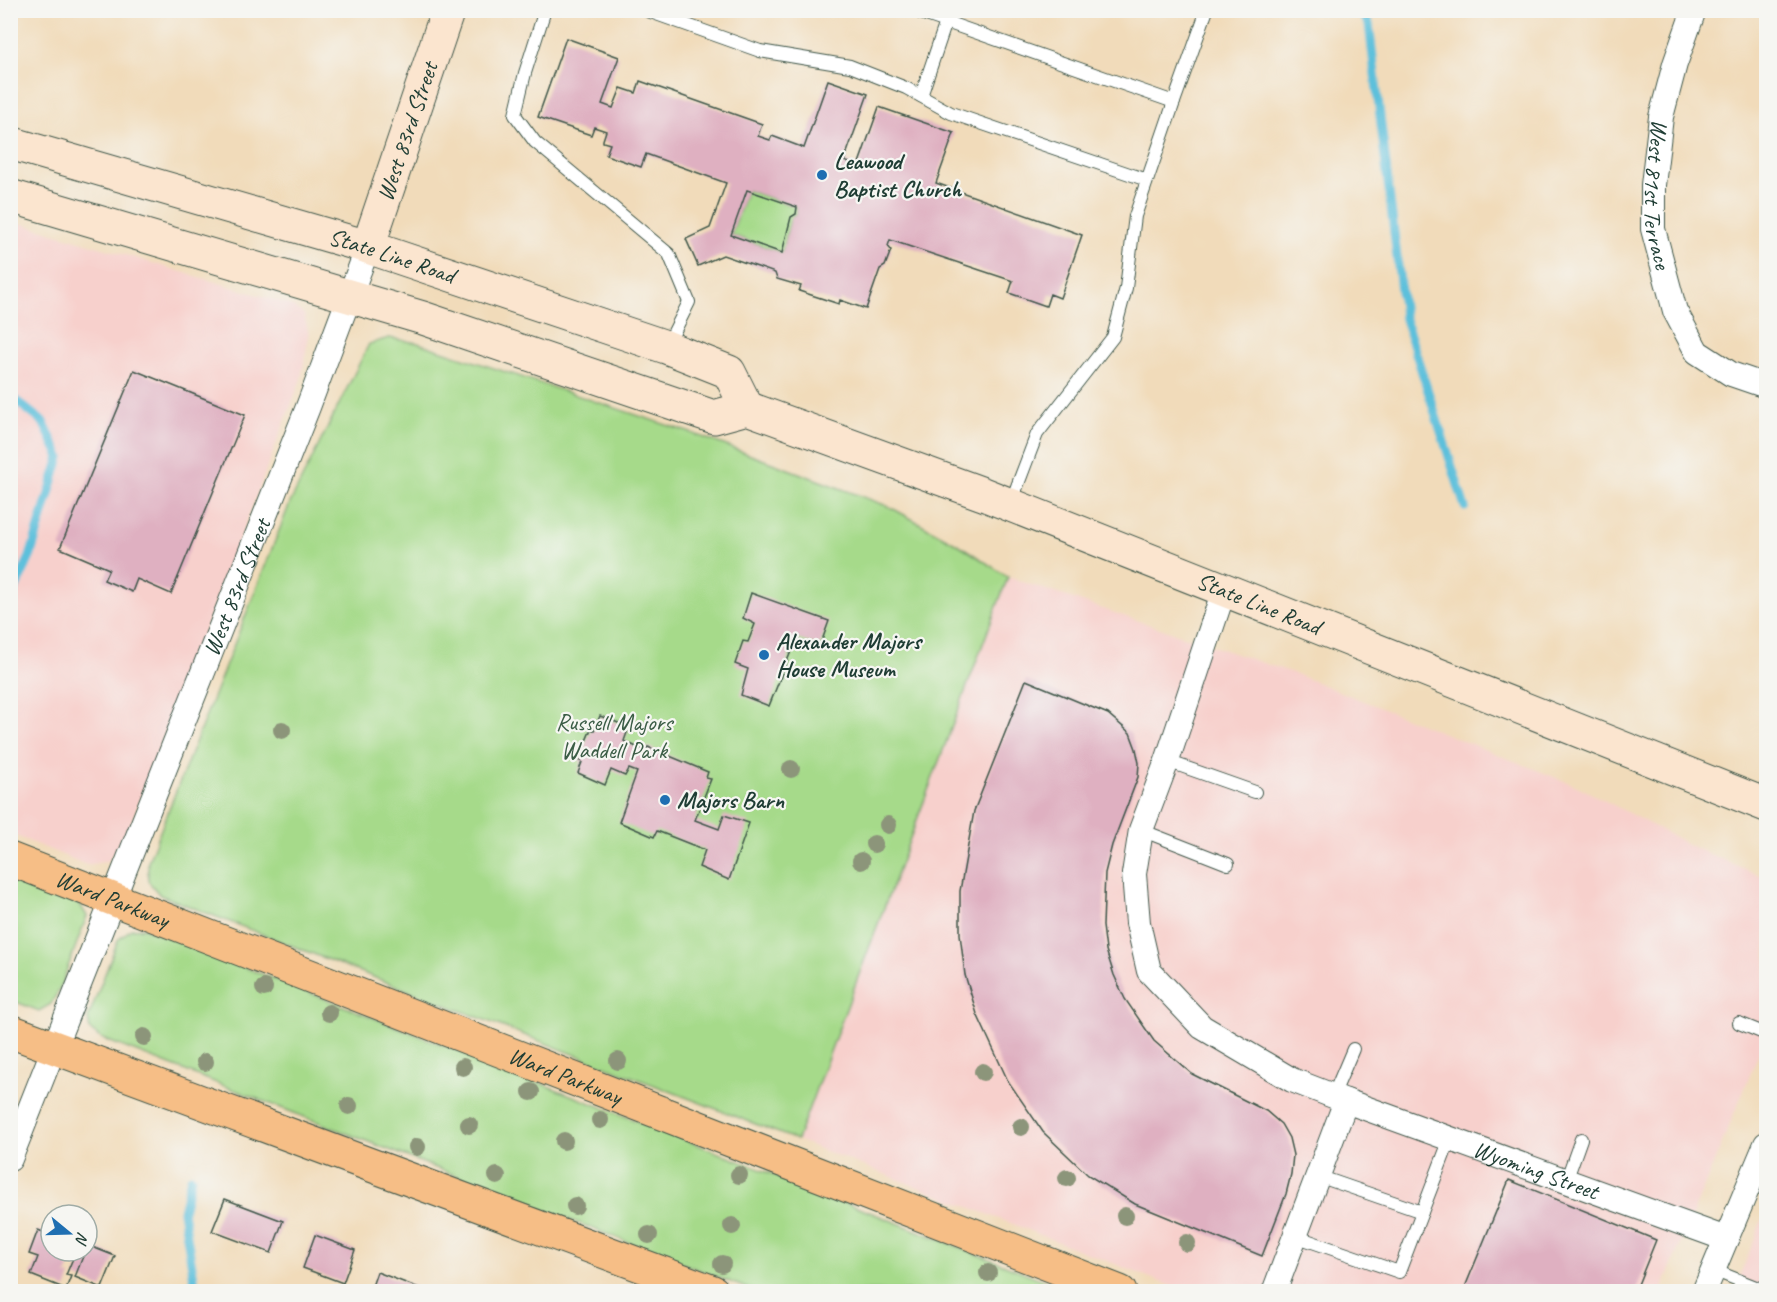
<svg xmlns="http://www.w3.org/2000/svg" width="1777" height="1302" font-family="Caveat,sans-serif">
<rect width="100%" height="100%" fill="#f6f6f2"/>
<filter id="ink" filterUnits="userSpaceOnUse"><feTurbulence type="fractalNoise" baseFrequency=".0167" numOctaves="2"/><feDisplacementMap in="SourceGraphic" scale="12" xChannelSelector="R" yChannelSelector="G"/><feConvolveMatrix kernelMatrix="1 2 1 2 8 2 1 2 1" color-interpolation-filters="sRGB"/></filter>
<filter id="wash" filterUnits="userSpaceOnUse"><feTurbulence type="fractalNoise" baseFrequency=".008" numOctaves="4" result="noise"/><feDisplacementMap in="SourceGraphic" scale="24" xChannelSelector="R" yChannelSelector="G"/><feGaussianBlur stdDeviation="1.35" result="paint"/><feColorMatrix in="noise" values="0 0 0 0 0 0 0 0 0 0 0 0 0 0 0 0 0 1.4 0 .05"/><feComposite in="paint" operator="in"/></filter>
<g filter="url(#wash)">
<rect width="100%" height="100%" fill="#f1dbba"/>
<g fill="#f7d0cc">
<polygon points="10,220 288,304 304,314 309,335 301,379 126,836 108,861 87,865 11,834"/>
<polygon points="1008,577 1293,673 1577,786 1695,848 1766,878 1766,1036 1661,1291 1184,1291 797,1140"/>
<polygon points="1766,1210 1766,1291 1734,1292 1757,1232"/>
</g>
<g fill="#a6da8a" stroke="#628c5f" stroke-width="1.5">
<polygon points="747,190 797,207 796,214 791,217 782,253 731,235"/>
<polygon points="389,338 418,343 697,435 890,507 961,546 1008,577 797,1140 160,895 148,881 148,862 290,503 369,344"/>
<polygon points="10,875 64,896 81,906 87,916 60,988 51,1004 39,1011 11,1000"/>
<polygon points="144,928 1071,1291 754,1291 103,1039 90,1030 88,1018 118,940 131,929"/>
</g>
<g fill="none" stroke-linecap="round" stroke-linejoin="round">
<g stroke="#5dc0db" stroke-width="9">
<polyline points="1360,10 1369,24 1404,316 1465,507"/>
<polyline points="10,396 43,422 60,457 30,557 10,600"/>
<polyline points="191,1178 183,1211 196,1292"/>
</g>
</g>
<g id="blocks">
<g fill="#dfb0c1" fill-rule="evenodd">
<path d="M566,38L619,57L602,104L613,108L621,88L636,93L640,81L762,124L758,136L770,140L772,136L804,148L828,80L868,94L844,161L858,166L879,107L954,133L936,183L1082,235L1060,298L1050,294L1046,306L1009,293L1013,281L890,240L888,246L891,250L885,266L880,269L866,309L840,300L839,304L799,291L801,286L777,279L775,273L723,255L698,266L686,239L710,228L726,183L646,154L641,167L606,155L610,144L603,142V140L606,131L594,127L591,135L538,117ZM747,190L797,207L796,214L791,217L782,253L731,235Z"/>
<polygon points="134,370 245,415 171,594 137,579 132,592 104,580 109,569 60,548"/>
<polygon points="751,593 829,621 820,646 796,639 769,706 741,695 748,669 735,664 743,641 748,642 755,624 743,618"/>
<polygon points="1026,680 1108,714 1130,733 1136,749 1139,763 1138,777 1112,845 1105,873 1103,926 1106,950 1114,975 1125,999 1154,1041 1192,1074 1266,1111 1281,1124 1289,1138 1293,1155 1291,1174 1286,1194 1262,1256 1135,1204 1088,1175 1043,1132 1008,1081 977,1014 965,975 960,934 960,891 974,811"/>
<polygon points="600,716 629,727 624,741 645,751 648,747 708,772 706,778 711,779 695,820 719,829 724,815 749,823 729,880 699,867 705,850 657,831 654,837 619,822 637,772 629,769 625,776 611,770 605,785 578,773 582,762 578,760 591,729 594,730"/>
<polygon points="1509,1180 1656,1240 1635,1292 1463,1292"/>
<polygon points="225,1199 283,1221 271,1253 212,1231"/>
<polygon points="49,1228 51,1229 51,1251 76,1251 66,1275 71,1276 66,1289 31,1275 38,1257 29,1254 38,1230 46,1233"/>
<polygon points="315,1235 355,1250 343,1283 303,1268"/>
<polygon points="87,1245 115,1256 102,1288 75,1277 85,1251 87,1251"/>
<polygon points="377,1272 427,1291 427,1292 370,1292"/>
</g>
</g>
</g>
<g filter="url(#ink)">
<use href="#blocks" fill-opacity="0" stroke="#3e5548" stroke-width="1.5"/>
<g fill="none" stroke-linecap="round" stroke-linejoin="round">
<defs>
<g id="lane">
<polyline points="545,10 525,73 515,115 535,142 669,254 689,302 667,346"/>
<polyline points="645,10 760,51 850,66 906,88 951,113 1147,180"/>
<polyline points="912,10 1174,102 1207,10"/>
<polyline points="921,96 946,22"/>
<polyline points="1010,505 1037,434 1113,337 1126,288 1135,216 1174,102"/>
<polyline points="1167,761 1255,792"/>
<polyline points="1141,830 1228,864"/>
<polyline points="1739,1023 1766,1034"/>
<polyline points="1333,1096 1353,1049"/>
<polyline points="1318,1176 1422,1212"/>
<polyline points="1566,1181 1581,1139"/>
<polyline points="1295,1236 1399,1272 1450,1139"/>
<polyline points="1713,1270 1766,1291"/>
</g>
<g id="street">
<path id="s1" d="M1694,10L1675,64L1661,117L1653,185V229L1675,311L1697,352L1731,374L1766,386"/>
<polyline points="1224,590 1167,761 1141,830 1134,874 1138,923 1149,971 1202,1027 1292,1080 1346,1101 1274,1292"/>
<path id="s2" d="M1346,1101L1726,1239"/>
<path id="s3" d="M10,1159L308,407L368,247"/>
<polyline points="1704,1292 1766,1144"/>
</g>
<g id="secondary">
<path id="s4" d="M10,143L368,247L666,347L729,372L747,408"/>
<path id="s5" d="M10,196L423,318L714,417L747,408L983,494L1766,805"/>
<path id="s6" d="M368,247L448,10"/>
</g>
<g id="primary">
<path id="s7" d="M10,859L1120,1292"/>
<polyline points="10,1031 713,1292"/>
</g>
</defs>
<use href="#lane" stroke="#3e5548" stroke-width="14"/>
<use href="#street" stroke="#3e5548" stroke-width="26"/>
<use href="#secondary" stroke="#3e5548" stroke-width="35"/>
<use href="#primary" stroke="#3e5548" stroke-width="35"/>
<use href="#lane" stroke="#fff" stroke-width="12"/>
<use href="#street" stroke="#fff" stroke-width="24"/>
<use href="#secondary" stroke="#fbe5cf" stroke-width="33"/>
<use href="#primary" stroke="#f6be86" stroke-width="33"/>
</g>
<g fill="#8c957a">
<circle cx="282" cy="730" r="9"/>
<circle cx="791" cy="769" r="9"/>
<circle cx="888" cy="825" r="9"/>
<circle cx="874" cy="844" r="9"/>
<circle cx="861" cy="861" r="9"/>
<circle cx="264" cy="988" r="9"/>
<circle cx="329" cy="1013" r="9"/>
<circle cx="144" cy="1037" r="9"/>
<circle cx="618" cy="1061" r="9"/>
<circle cx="205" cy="1062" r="9"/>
<circle cx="463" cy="1067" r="9"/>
<circle cx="983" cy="1072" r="9"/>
<circle cx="531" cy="1092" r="9"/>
<circle cx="349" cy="1106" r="9"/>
<circle cx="600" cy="1120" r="9"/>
<circle cx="469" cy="1125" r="9"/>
<circle cx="1021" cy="1127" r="9"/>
<circle cx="564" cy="1141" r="9"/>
<circle cx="417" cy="1147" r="9"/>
<circle cx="739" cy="1175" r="9"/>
<circle cx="497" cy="1176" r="9"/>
<circle cx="1067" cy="1178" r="9"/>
<circle cx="575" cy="1206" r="9"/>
<circle cx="1125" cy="1216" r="9"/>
<circle cx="732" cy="1226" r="9"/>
<circle cx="649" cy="1235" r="9"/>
<circle cx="1187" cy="1243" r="9"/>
<circle cx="722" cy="1264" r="9"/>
<circle cx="988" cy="1273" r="9"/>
</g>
</g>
<g fill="#1f6fb2" stroke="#f6f6f2" stroke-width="2">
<circle cx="822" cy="175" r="6"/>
<circle cx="764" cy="655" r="6"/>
<circle cx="665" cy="800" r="6"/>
</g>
<g text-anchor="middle" stroke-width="4.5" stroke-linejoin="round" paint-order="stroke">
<g font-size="24" fill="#1f3d34" stroke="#f6f6f2">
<text dy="8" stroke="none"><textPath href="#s6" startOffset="122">West 83rd Street</textPath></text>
<text dy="8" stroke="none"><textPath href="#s1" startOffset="190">West 81st Terrace</textPath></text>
<text dy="8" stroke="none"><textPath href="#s4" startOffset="398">State Line Road</textPath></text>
<text dy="8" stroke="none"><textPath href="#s3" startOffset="615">West 83rd Street</textPath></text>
<text dy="8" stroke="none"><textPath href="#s5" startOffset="1320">State Line Road</textPath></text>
<text dy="8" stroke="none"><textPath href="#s7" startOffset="110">Ward Parkway</textPath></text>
<text dy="8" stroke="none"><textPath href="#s7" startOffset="596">Ward Parkway</textPath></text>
<text dy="8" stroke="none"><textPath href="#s2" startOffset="202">Wyoming Street</textPath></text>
</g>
<g font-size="24" font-weight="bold" fill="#1f3d34" stroke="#f6f6f2" text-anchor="start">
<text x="834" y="169">Leawood<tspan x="834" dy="28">Baptist Church</tspan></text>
<text x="776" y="649">Alexander Majors<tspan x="776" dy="28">House Museum</tspan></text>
<text x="677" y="808">Majors Barn</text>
</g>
<g font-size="24" fill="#3a5c45" stroke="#f6f6f2">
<text x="614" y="730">Russell Majors<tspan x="614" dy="28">Waddell Park</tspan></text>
</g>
</g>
<rect width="1777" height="1302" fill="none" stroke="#f6f6f2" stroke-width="36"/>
<g transform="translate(69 1233) rotate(109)"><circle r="28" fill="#f6f6f2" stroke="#a0aca6" stroke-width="1.5"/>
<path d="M0-4.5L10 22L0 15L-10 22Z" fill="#1f6fb2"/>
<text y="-9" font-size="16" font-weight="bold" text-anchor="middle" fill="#1f3d34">N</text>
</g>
</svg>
